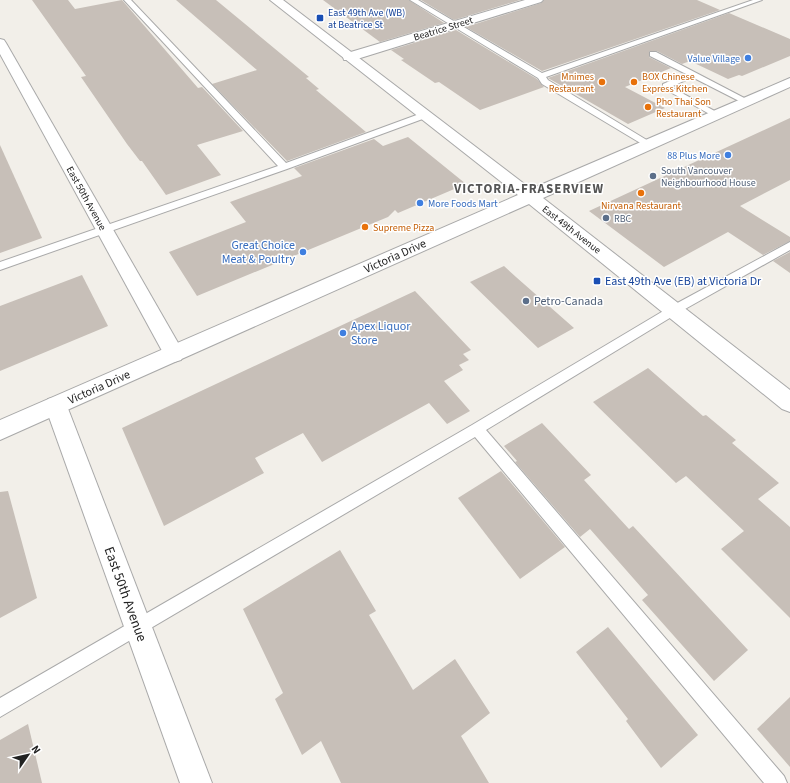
<svg xmlns="http://www.w3.org/2000/svg" width="790" height="783" font-family="'Source Sans 3',sans-serif">
<rect width="100%" height="100%" fill="#f2efe9"/>
<g fill="#c7bfb8">
<polygon points="32,0 68,0 75,9 122,0 198,88 202,87 243,131 197,145 221,175 166,195 142,161 140,161 127,144 81,77 86,76"/>
<polygon points="176,0 216,0 309,77 306,78 319,89 316,90 366,132 287,161 212,84 257,70"/>
<polygon points="323,0 409,0 444,23 380,42"/>
<polygon points="421,0 520,0 454,20"/>
<polygon points="544,0 697,0 720,10 542,71 466,27 541,3"/>
<polygon points="729,13 790,39 790,56 742,76 739,75 728,79 690,61 682,64 657,51 649,51 649,57 671,68 625,87 665,108 628,124 548,78"/>
<polygon points="456,30 537,79 544,87 480,110 439,82 435,83 401,60 404,59 391,50"/>
<polygon points="790,118 790,180 740,206 790,237 790,241 763,255 728,232 664,267 589,211"/>
<polygon points="408,137 466,184 398,213 395,210 388,217 197,296 169,252 246,222 230,202 302,176 294,168 374,139 383,146"/>
<polygon points="0,145 42,238 0,253"/>
<polygon points="790,252 790,273 773,261"/>
<polygon points="504,266 516,277 574,328 538,348 470,282"/>
<polygon points="82,275 108,326 0,371 0,306"/>
<polygon points="415,291 471,350 463,354 469,360 459,365 463,370 444,381 470,411 447,424 429,403 322,462 303,433 255,458 264,473 164,526 122,428"/>
<polygon points="648,368 703,416 706,415 736,440 732,443 779,483 758,499 790,527 790,618 721,549 744,531 686,476 676,483 593,402"/>
<polygon points="542,423 591,475 584,480 629,529 633,526 748,650 714,681 642,600 648,595 590,529 580,537 515,462 517,461 504,446"/>
<polygon points="501,471 565,547 520,579 458,498"/>
<polygon points="8,491 37,598 0,618 0,492"/>
<polygon points="340,550 376,611 369,615 413,690 455,659 490,713 461,736 489,783 341,783 321,741 302,755 275,699 283,693 243,609"/>
<polygon points="608,627 698,735 661,768 626,721 628,719 576,652"/>
<polygon points="790,697 790,767 757,729"/>
<polygon points="28,724 42,783 0,783 0,740"/>
</g>
<g fill="none" stroke-linecap="round" stroke-linejoin="round">
<defs>
<g id="service">
<polygon points="124,0 131,0 286,163 422,113 425,112 429,115 428,117 287,169 0,270 0,262 278,166"/>
<polygon points="410,0 418,0 542,73 753,0 762,0 546,77 548,80 650,142 651,144 647,147 542,84 538,78"/>
<polygon points="650,52 656,52 750,101 749,103 743,103 692,77 671,87 720,114 719,116 713,116 663,88 663,84 686,74 650,56"/>
<polygon points="790,242 790,250 678,313 486,430 784,776 787,783 764,783 475,437 0,717 0,698 472,425 670,307"/>
</g>
<g id="minor">
<polygon points="525,0 543,0 541,2 354,60 344,60 343,57 344,54"/>
<polygon points="0,39 4,40 6,43 181,348 184,354 181,360 174,362 167,360 0,54"/>
<polygon points="56,397 64,399 67,406 212,783 180,783 45,406 48,399"/>
</g>
<polygon id="tertiary" points="270,0 283,0 531,189 790,78 790,87 543,198 790,390 790,412 782,409 529,204 0,440 0,420 518,195"/>
</defs>
<use href="#service" stroke="#a9a9a9" stroke-width="2"/>
<use href="#minor" stroke="#a9a9a9" stroke-width="2"/>
<use href="#tertiary" stroke="#a9a9a9" stroke-width="2"/>
<use href="#service" fill="#fff" fill-rule="evenodd"/>
<use href="#minor" fill="#fff" fill-rule="evenodd"/>
<use href="#tertiary" fill="#fff" fill-rule="evenodd"/>
</g>
<g fill="#1a4fb4" stroke="#fff" stroke-width="1.5">
<rect x="316" y="14" width="8" height="8" rx="2"/>
<rect x="593" y="277" width="8" height="8" rx="2"/>
</g>
<g fill="#3f7fe0" stroke="#fff" stroke-width="1.5">
<circle cx="748" cy="58" r="4"/>
<circle cx="728" cy="155" r="4"/>
<circle cx="420" cy="203" r="4"/>
<circle cx="303" cy="252" r="4"/>
<circle cx="343" cy="333" r="4"/>
</g>
<g fill="#e8710a" stroke="#fff" stroke-width="1.5">
<circle cx="602" cy="82" r="4"/>
<circle cx="634" cy="82" r="4"/>
<circle cx="648" cy="107" r="4"/>
<circle cx="641" cy="193" r="4"/>
<circle cx="365" cy="227" r="4"/>
</g>
<g fill="#5c6f8a" stroke="#fff" stroke-width="1.5">
<circle cx="653" cy="176" r="4"/>
<circle cx="606" cy="218" r="4"/>
<circle cx="526" cy="301" r="4"/>
</g>
<g text-anchor="middle" stroke-width="3" stroke-linejoin="round" paint-order="stroke">
<g font-size="10" fill="#164399" stroke="#fff" text-anchor="start">
<text x="328" y="16">East 49th Ave (WB)<tspan x="328" dy="12">at Beatrice St</tspan></text>
</g>
<g font-size="10" fill="#222" stroke="#fff">
<text transform="translate(443 28) rotate(-17)" y="4">Beatrice Street</text>
<text transform="translate(87 198) rotate(61)" y="4">East 50th Avenue</text>
<text transform="translate(572 229) rotate(38)" y="4">East 49th Avenue</text>
</g>
<g font-size="10" fill="#366cbe" stroke="#fff" text-anchor="end">
<text x="740" y="62">Value Village</text>
<text x="720" y="159">88 Plus More</text>
<text x="428" y="207" text-anchor="start">More Foods Mart</text>
</g>
<g font-size="10" fill="#c56008" stroke="#fff" text-anchor="start">
<text x="594" y="80" text-anchor="end">Mnimes<tspan x="594" dy="12">Restaurant</tspan></text>
<text x="642" y="80">BOX Chinese<tspan x="642" dy="12">Express Kitchen</tspan></text>
<text x="656" y="105">Pho Thai Son<tspan x="656" dy="12">Restaurant</tspan></text>
<text x="641" y="209" text-anchor="middle">Nirvana Restaurant</text>
<text x="373" y="231">Supreme Pizza</text>
</g>
<g font-size="10" fill="#4e5e75" stroke="#fff" text-anchor="start">
<text x="661" y="174">South Vancouver<tspan x="661" dy="12">Neighbourhood House</tspan></text>
<text x="614" y="222">RBC</text>
</g>
<g font-size="12" fill="#366cbe" stroke="#fff" text-anchor="end">
<text x="295" y="249">Great Choice<tspan x="295" dy="14">Meat &amp; Poultry</tspan></text>
<text x="351" y="330" text-anchor="start">Apex Liquor<tspan x="351" dy="14">Store</tspan></text>
</g>
<g font-size="12" fill="#222" stroke="#fff">
<text transform="translate(395 256) rotate(-24)" y="4">Victoria Drive</text>
<text transform="translate(99 387) rotate(-24)" y="4">Victoria Drive</text>
</g>
<g font-size="12" fill="#164399" stroke="#fff" text-anchor="start">
<text x="605" y="285">East 49th Ave (EB) at Victoria Dr</text>
</g>
<g font-size="12" fill="#4e5e75" stroke="#fff" text-anchor="start">
<text x="534" y="305">Petro-Canada</text>
</g>
<g font-size="13" font-weight="bold" letter-spacing="1" fill="#555" stroke="#fff">
<text x="529" y="193">VICTORIA-FRASERVIEW</text>
</g>
<g font-size="14" fill="#222" stroke="#fff">
<text transform="translate(126 594) rotate(70)" y="5">East 50th Avenue</text>
</g>
</g>
<g transform="translate(28 755) rotate(56)" stroke="#ffffff" stroke-width="3" paint-order="stroke">
<path d="M0-3L7 15L0 10L-7 15Z" fill="#222222"/>
<text y="-6" font-size="11" font-weight="bold" text-anchor="middle" fill="#222222">N</text>
</g>
</svg>
